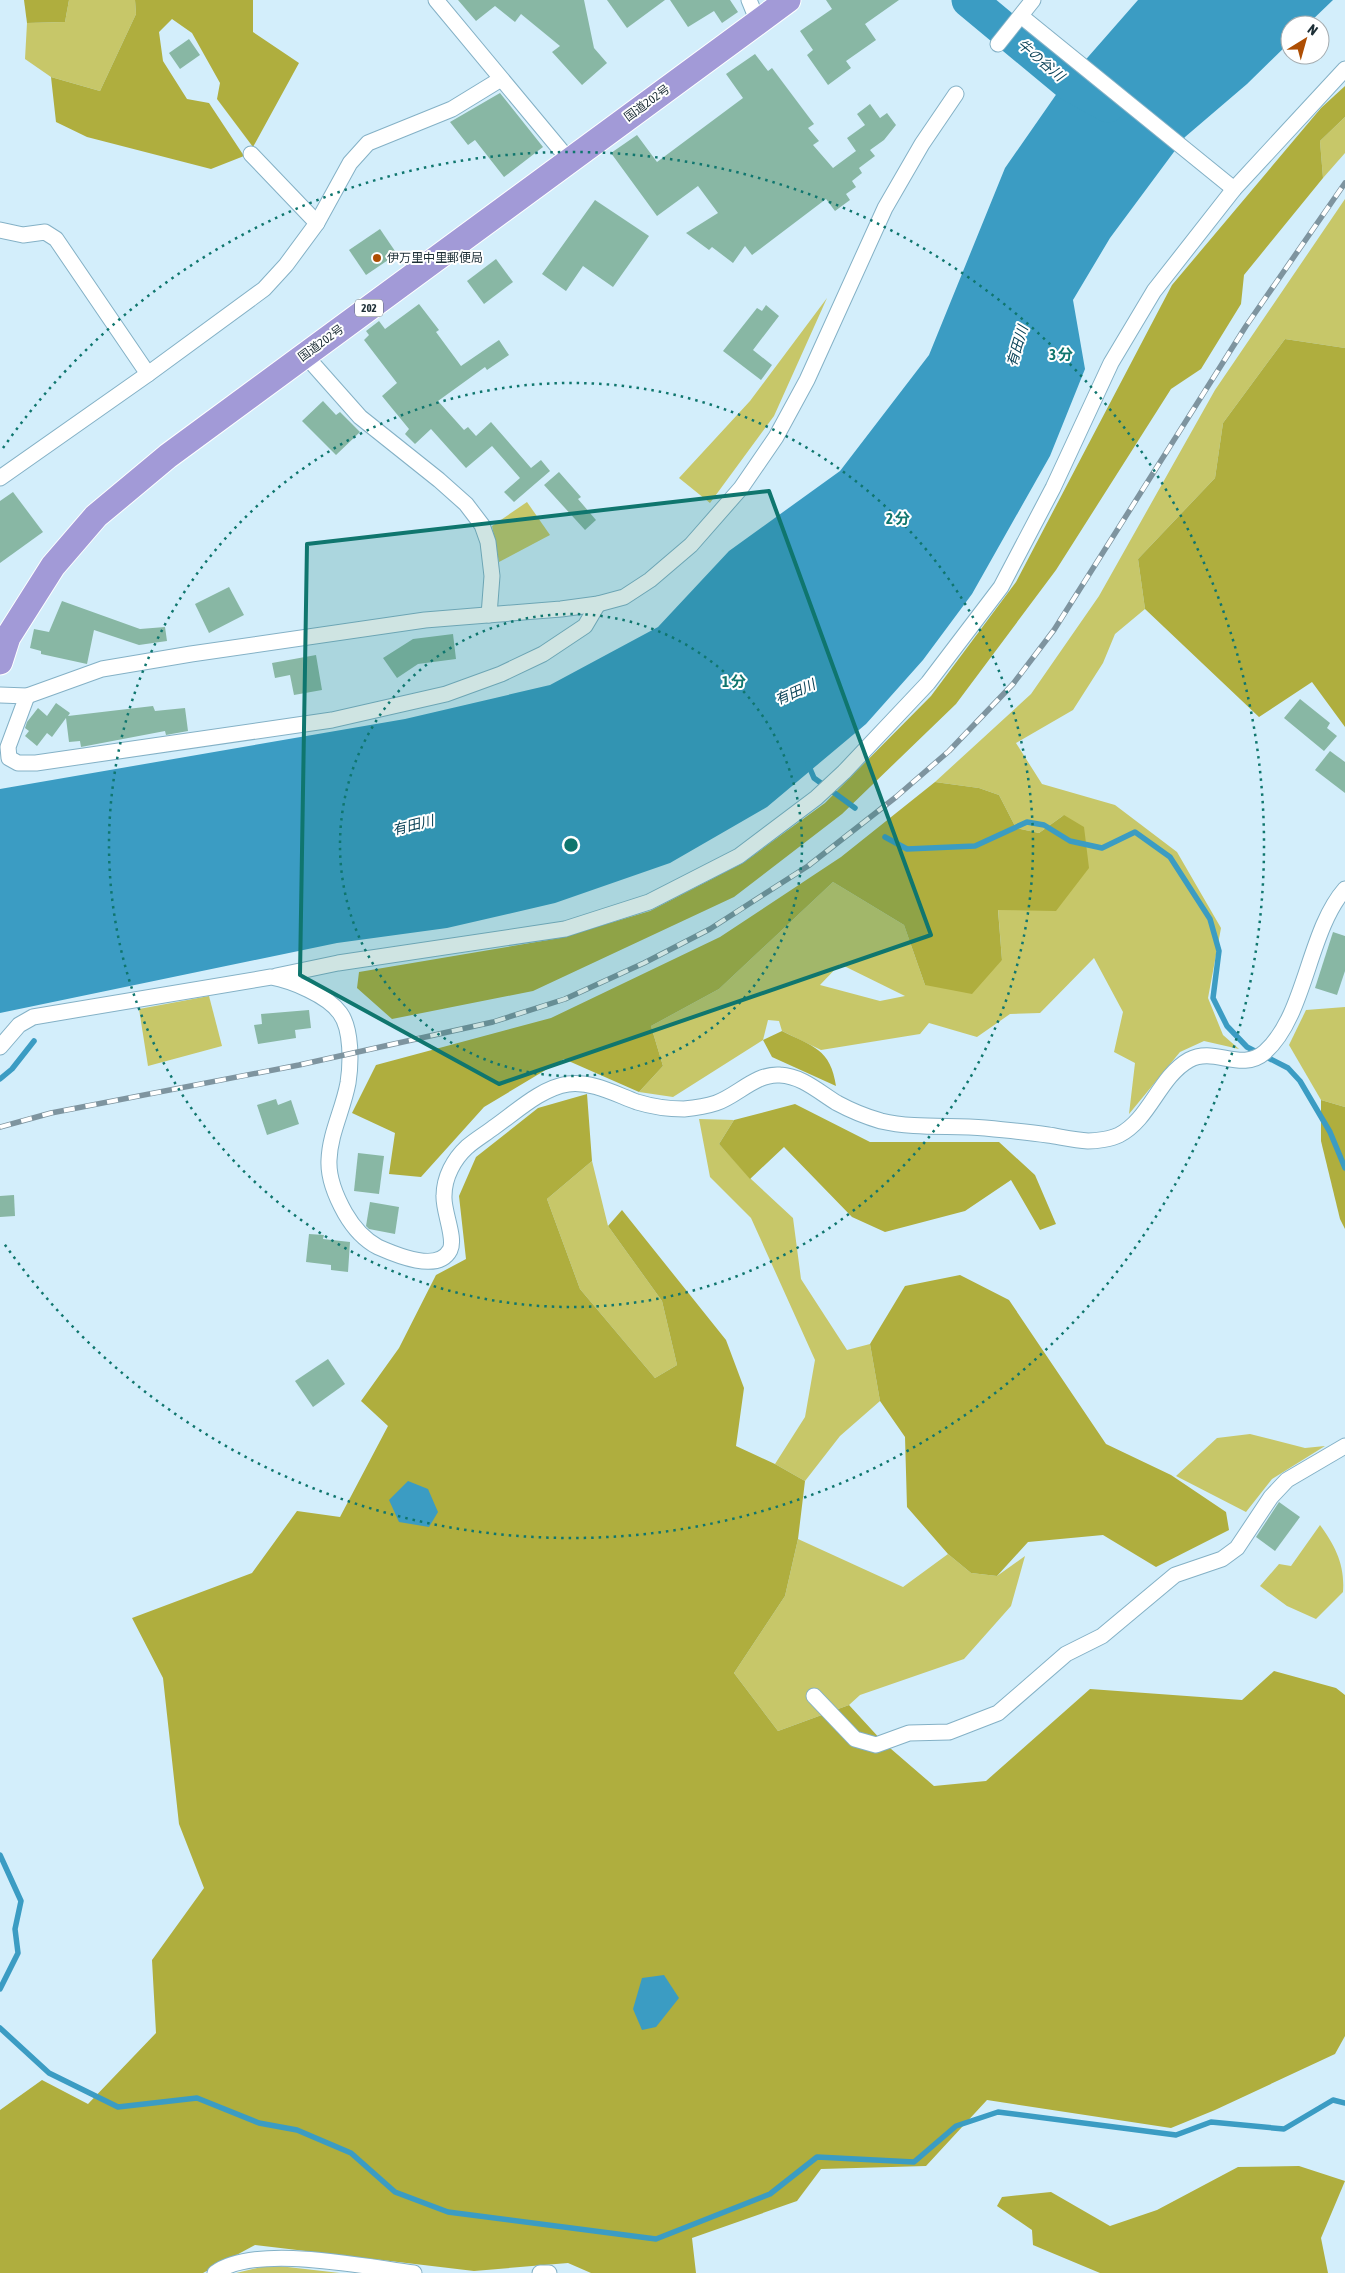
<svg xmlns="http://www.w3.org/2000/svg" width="1345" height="2273" font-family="'Asap Condensed','Noto Sans JP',sans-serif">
<rect width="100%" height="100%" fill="#d3eefb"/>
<g fill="#c7c769" fill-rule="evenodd">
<polygon points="69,0 135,0 136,14 100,91 51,77 25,59 27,23 65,22"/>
<polygon points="1345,117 1345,153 1323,178 1320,141"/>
<path d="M1345,199V348L1285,339L1223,423L1215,478L1138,559L1145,609L1115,634L1103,663L1073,710L1016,743L1042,784L1115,805L1177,852L1221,928L1208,998L1223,1035L1239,1049L1204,1041L1180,1052L1129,1114L1135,1063L1114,1052L1123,1012L1094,958L1040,1013L1010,1014L977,1037L929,1023L920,1034L821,1050L782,1031L779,1021L768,1020L763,1040L673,1097L639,1092L663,1066L651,1026L719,989L833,882L904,925L925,985L1002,960L998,909L1064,815L1039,833L1016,828L999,795L979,788L935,782L1031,694L1099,596L1215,390ZM840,964L905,996L880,1001L820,985Z"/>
<polygon points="827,298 774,416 710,503 679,478 750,401"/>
<polygon points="527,502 550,535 499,562 492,526"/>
<polygon points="209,996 222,1046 148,1066 139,1009"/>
<polygon points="1345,1007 1345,1107 1321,1100 1289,1045 1306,1010"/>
<polygon points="699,1119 734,1120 719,1144 751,1179 793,1218 801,1279 847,1350 870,1344 880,1401 840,1436 805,1481 775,1464 805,1417 815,1360 751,1218 710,1177"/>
<polygon points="592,1161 608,1226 662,1301 677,1365 655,1378 580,1289 547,1199"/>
<polygon points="1250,1434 1305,1448 1325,1446 1272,1479 1246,1512 1176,1476 1217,1438"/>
<path d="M1320,1525C1335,1546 1345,1564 1343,1592L1316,1619L1287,1606L1260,1586L1279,1564L1291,1566Z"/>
<polygon points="798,1539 903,1587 948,1554 971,1573 997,1576 1025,1556 1011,1606 964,1659 860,1695 849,1705 778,1731 734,1673 785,1596"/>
<polygon points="270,2265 340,2273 236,2273"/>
</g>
<g fill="#afae3e">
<polygon points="24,0 69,0 65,22 27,23"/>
<polygon points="135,0 253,0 253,32 299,63 253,147 217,99 220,83 192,33 172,19 159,32 163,61 187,99 209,103 244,156 211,169 87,137 56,122 51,77 100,91 136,14"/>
<polygon points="1345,86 1345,117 1320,141 1323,178 1244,275 1241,304 1201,369 1171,389 1056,570 956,704 842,814 734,897 533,991 392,1019 357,988 359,972 560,938 650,911 743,863 825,803 931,696 1016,582 1172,285 1321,108"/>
<polygon points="1285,339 1345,348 1345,727 1312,682 1259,717 1145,609 1138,559 1215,478 1223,423"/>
<polygon points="935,782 979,788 999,795 1016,828 1039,833 1064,815 1084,827 1089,868 1056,911 998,910 1002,960 972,994 925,985 904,925 833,882 719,989 651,1026 663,1066 639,1092 564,1059 484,1107 421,1177 389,1174 395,1133 352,1113 376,1065 551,1018 720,937 841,857"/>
<path d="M782,1031C812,1046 831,1049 836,1086L772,1057L763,1040Z"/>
<polygon points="587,1094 592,1161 547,1199 580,1289 655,1378 677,1365 662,1301 608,1226 622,1210 726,1340 744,1388 736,1446 775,1464 805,1481 798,1539 785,1596 734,1673 778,1731 849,1705 883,1742 934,1786 986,1781 1090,1689 1242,1700 1274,1671 1336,1688 1345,1695 1345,2036 1335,2054 1215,2110 1171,2128 987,2100 926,2166 821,2169 797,2201 692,2238 696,2273 591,2273 568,2263 474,2271 255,2245 203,2273 0,2273 0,2110 42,2080 88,2104 156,2033 152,1960 204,1888 179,1824 163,1678 132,1618 252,1573 297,1511 340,1517 388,1426 361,1401 399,1348 436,1275 466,1259 459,1196 476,1157 538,1108"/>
<polygon points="1321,1100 1345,1107 1345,1229 1340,1219 1321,1141"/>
<polygon points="795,1104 870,1142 999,1142 1035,1175 1056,1224 1040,1230 1011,1180 965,1211 885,1232 852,1217 784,1147 750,1179 719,1144 734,1120"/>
<polygon points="960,1275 1009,1300 1106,1444 1171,1475 1226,1512 1229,1530 1156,1567 1103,1535 1028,1542 997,1576 971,1573 948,1554 907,1507 905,1437 880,1401 870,1344 905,1286"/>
<polygon points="1299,2166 1345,2181 1321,2238 1328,2273 1100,2273 1033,2245 1032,2230 997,2206 1002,2197 1051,2192 1110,2226 1157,2210 1238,2167"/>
</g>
<g fill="#3b9cc3">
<polygon points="1138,0 1333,0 1307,25 1290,25 1290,42 1247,84 1185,137 1110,238 1073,300 1085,369 1050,456 972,594 923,660 866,724 767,807 670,863 555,903 447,928 337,943 0,1013 0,789 405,719 550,685 658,627 729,551 840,471 929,355 1005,168 1060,89"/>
<polygon points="408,1481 428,1489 438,1512 429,1527 399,1522 389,1500"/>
<polygon points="664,1975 679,1998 656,2027 642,2030 633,2009 642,1978"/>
</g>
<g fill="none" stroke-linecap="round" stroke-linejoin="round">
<g stroke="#3b9cc3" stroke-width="5.5">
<polyline points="808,764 814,778 855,808"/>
<polyline points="885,837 907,849 975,846 1027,822 1044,825 1070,841 1102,848 1135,832 1170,857 1210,919 1219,951 1213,998 1227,1026 1247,1047 1288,1068 1300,1081 1330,1132 1345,1168"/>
<polyline points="0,1079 12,1069 34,1041"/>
<polyline points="0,1855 21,1901 15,1929 18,1953 0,1989"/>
<polyline points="0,2028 49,2073 118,2107 197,2098 259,2123 297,2130 351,2153 395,2192 448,2212 656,2239 770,2194 817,2157 914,2162 956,2126 998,2112 1176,2135 1211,2122 1284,2129 1333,2100 1345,2103"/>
</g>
<polyline stroke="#3b9cc3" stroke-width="35" points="969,0 1069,83 1108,105"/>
</g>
<g fill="#88b7a4">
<polygon points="458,0 584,0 594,48 607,63 582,85 552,52 560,46 521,14 515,22 495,6 476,21"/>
<polygon points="607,0 665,0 627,28"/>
<polygon points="670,0 730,0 738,12 722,23 714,11 688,27"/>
<polygon points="826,0 899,0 865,24 876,40 846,61 851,68 828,85 807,55 813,50 800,31 832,9"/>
<polygon points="189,39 200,55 180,69 169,53"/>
<polygon points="755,54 768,71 772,68 814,124 808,128 819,141 813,145 833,168 856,151 847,138 865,125 857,114 870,104 880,118 887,113 896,125 884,140 870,150 875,156 859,168 862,173 852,181 856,187 846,194 850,200 835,211 826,199 752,255 745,246 733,263 712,247 709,250 686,233 718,213 698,186 657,216 611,153 637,135 657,162 743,98 726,74"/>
<polygon points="500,93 543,147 504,177 475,140 468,145 450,122"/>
<polygon points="595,200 649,236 613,287 583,266 566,291 542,274"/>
<polygon points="380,229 397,254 366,275 349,250"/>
<polygon points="496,259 513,282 484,304 467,281"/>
<polygon points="419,304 439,330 436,332 461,366 499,340 509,355 487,370 485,367 438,401 464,430 468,427 476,436 491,422 531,468 541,460 550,471 514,502 504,492 520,478 492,446 466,468 431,429 415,444 405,434 409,429 382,396 397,383 364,340 369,335 366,331 379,321 385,329"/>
<polygon points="766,305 779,316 753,350 772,365 761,380 723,351 757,308 762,311"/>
<polygon points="323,401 336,415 340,412 360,432 336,455 302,421"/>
<polygon points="559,472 581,497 578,499 596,520 585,530 544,485"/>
<polygon points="13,492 43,532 0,563 0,501"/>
<polygon points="229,587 244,615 209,633 195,604"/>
<polygon points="62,601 140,629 165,627 167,641 139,645 94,630 87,664 41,654 41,651 30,648 34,629 49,632"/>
<polygon points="453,634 456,659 418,664 397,678 383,658 413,639"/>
<polygon points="316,655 322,690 294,695 290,675 275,678 272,663"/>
<polygon points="1300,699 1330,723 1327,728 1337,736 1324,751 1284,718"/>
<polygon points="56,703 70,713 68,716 153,706 155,711 185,708 188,731 166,735 165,731 81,747 80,741 69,742 66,718 52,737 47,733 37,746 25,736 29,731 25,728 27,722 38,708 47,716"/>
<polygon points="1330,751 1345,762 1345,793 1315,770"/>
<polygon points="1333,932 1345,936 1345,971 1337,995 1315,988"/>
<polygon points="309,1010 311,1028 295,1030 296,1038 258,1044 254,1025 262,1024 261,1014"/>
<polygon points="276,1099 278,1105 291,1100 299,1124 267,1135 257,1105"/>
<polygon points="358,1153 384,1156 379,1194 354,1191"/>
<polygon points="14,1195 15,1216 0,1217 0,1196"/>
<polygon points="370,1202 399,1207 395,1234 369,1229 366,1226"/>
<polygon points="309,1234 324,1235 323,1239 350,1242 348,1272 331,1270 331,1265 306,1262"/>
<polygon points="328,1359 345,1384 313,1407 295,1381"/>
<polygon points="1279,1502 1300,1517 1275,1551 1256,1537"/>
</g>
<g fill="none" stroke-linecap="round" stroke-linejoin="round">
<defs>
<g id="minor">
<polyline points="436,0 569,160"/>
<polyline points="749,0 758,22"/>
<polyline points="1021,16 1234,189"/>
<polyline points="998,44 1033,0"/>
<polyline points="251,154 317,223"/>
<polyline points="0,230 23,235 45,232 56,239 148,374"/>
<polyline points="305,355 360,417 439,480 466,504 482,525 488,542 492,576 489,615"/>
<polyline points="0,478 148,374 264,289 286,265 317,223 350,163 368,143 452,109 501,79"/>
<polyline points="0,695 27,696 102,669 191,654 425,620 561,609 598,604 624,597 650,580 691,545 741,488 776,437 807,380 885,208 922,144 956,94"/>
<polyline points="27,696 8,747 9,758 18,763 36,763 332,720 446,694 501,674 543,654 585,626 598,604"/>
<polyline points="276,976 338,963 565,929 649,902 739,856 816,798 844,772 928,683 1001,587 1053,488 1111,363 1154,291 1234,189 1345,69"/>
<path d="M0,1047L19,1025L33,1017L271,977C292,981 327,995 340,1013C352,1029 351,1064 348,1083C343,1110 330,1133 329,1160C328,1179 336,1197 345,1213C353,1227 363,1239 378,1247C396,1255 438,1273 450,1250C456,1238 443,1211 444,1196C444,1177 454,1159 467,1147C475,1140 485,1134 493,1128C516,1112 541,1088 568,1084C592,1081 615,1094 637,1102C650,1106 670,1109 684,1109C694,1108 707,1106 716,1103C737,1096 756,1073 780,1075C802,1076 819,1092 837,1103C850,1110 867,1117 881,1121C915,1129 951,1125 985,1128C1006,1130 1027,1132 1048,1135C1061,1137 1075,1140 1088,1141C1096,1141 1111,1139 1119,1135C1150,1119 1159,1077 1189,1060C1215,1046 1241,1073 1265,1052C1306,1015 1308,931 1345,889"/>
<polyline points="814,1696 855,1739 876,1745 909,1733 949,1732 998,1713 1066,1654 1102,1636 1175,1575 1222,1559 1237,1548 1271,1497 1287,1480 1345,1446"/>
<path d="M215,2273C255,2243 366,2267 414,2273"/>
<polyline points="540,2273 549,2273"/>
</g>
<polyline id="trunk" points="0,662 8,637 53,566 96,516 168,456 788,0"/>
</defs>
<use href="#minor" stroke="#84b1c6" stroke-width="17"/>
<use href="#trunk" stroke="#fff" stroke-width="27"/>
<use href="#minor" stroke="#fff" stroke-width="15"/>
<use href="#trunk" stroke="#a29ad7" stroke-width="25"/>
<defs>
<polyline id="rail" points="0,1127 51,1113 299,1065 493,1022 565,999 644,963 710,929 808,866 896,797 949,751 1013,684 1054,630 1246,326 1345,183"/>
</defs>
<use href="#rail" stroke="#7e949f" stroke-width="5.5"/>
<use href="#rail" stroke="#fff" stroke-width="4" stroke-dasharray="11" stroke-linecap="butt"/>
</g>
<path fill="#0f766e" fill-opacity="0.2" stroke="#0f766e" stroke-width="4" stroke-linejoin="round" d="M769,491L931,935L499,1084L300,975L307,544Z"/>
<g fill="none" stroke="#0f766e" stroke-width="2.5" stroke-dasharray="2.5 5">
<circle cx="571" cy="845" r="231"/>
<circle cx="571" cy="845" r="462"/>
<path d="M3 448A693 693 0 1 1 3 1242"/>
</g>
<circle fill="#ae4e03" stroke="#fff" stroke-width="2" cx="377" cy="258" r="5"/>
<g text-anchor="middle" stroke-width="4" stroke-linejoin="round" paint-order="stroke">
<rect fill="#fff" stroke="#606d72" stroke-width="1" x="355" y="299.5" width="28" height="17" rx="4"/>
<g font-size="11" font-weight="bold" fill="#1c2e36">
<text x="369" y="312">202</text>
</g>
<g font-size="12" fill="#1c2e36" stroke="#fff">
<text transform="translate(647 103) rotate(-36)" y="4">国道202号</text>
<text transform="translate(321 343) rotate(-36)" y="4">国道202号</text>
</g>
<g font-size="12" fill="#1c2e36" stroke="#fff" text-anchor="start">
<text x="387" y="262">伊万里中里郵便局</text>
</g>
<g font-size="14" font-style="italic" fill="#0b4358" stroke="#fff">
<text transform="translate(1041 60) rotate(40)" y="5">牛の谷川</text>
<text transform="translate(1017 346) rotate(-73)" y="5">有田川</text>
<text transform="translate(795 692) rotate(-24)" y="5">有田川</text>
<text transform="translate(413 825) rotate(-14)" y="5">有田川</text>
</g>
</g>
<circle cx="571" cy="845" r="8" fill="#0f766e" stroke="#fff" stroke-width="2.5"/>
<g font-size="15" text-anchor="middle" font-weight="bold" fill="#0f766e" stroke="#fff" stroke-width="4" stroke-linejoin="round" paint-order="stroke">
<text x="1061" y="360">3 分</text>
<text x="898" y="524">2 分</text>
<text x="734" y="687">1 分</text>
</g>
<g transform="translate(1305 40) rotate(37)"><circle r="24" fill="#ffffff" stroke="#a4abaf"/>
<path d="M0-4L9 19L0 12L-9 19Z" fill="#ae4e03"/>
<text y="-8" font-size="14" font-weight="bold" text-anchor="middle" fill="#1c2e36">N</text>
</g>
</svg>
